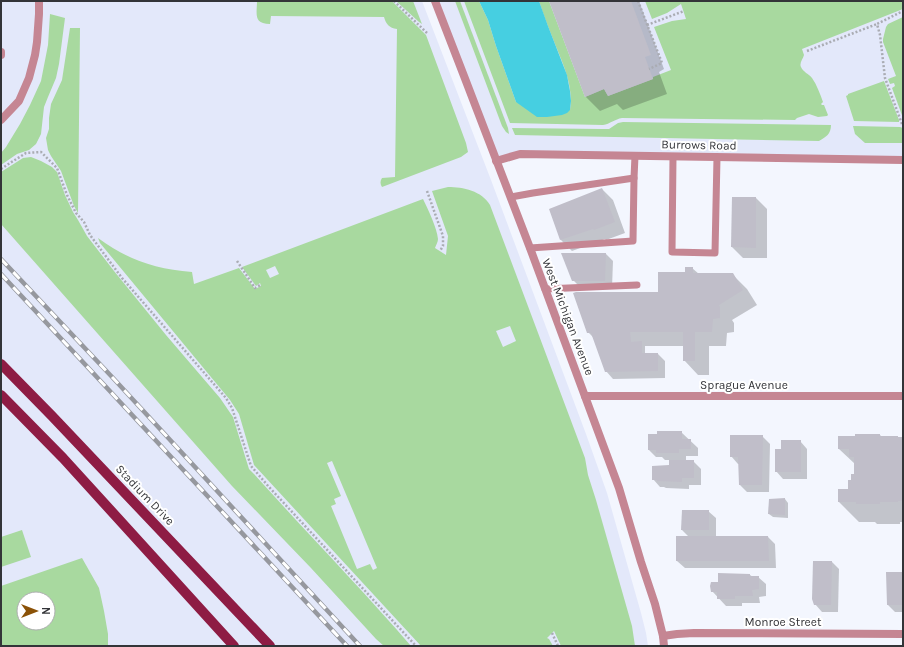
<svg xmlns="http://www.w3.org/2000/svg" width="904" height="647" font-family="Karla,sans-serif">
<rect width="100%" height="100%" fill="#f3f6fe"/>
<g fill="#e3e8fa" fill-rule="evenodd">
<path d="M1,1H422L491,180L586,434L607,493L641,613L646,633L648,646H1ZM24,599H48V623H24Z"/>
<polygon points="434,1 903,1 903,160 520,154 496,161"/>
</g>
<g fill="#a8d99f" fill-rule="evenodd">
<path d="M257,1H392L426,35L466,143L468,152L461,157L382,187C380,184 380,181 382,178L395,177L397,29C389,28 386,24 384,17L271,16L270,24C253,24 257,14 257,1Z"/>
<polygon points="396,1 413,1 422,24 419,22"/>
<polygon points="455,1 460,1 508,128 509,134 506,132 502,126"/>
<path d="M464,1H479L488,20L496,46L516,102L570,110C574,85 562,62 553,39C548,26 543,14 539,1H549L585,97L604,89L608,96L653,79V77L671,70L654,27L672,21L686,19L681,4L667,13L652,19L645,1H903V9L802,49L804,55C803,59 799,63 801,67C803,72 809,74 812,78C817,85 820,94 823,102L821,104L822,105H824L828,115L827,116L818,117L809,114L797,118L795,120L622,118C615,119 610,124 603,125L510,123Z"/>
<polygon points="50,14 65,18 59,64 56,78 48,97 44,107 41,134 36,144 29,150 17,154 1,165 1,153 6,147 20,124 30,105 41,81 48,45"/>
<polygon points="903,17 903,118 892,88 895,86 894,83 890,84 888,79 896,76 883,42 883,39 886,27 888,24"/>
<polygon points="70,28 80,28 78,213 74,206 61,171 51,156 48,150 46,138 49,129 49,118 51,104 62,80"/>
<polygon points="884,81 899,120 899,122 854,121 846,96 848,95 848,94"/>
<path d="M623,122L831,125C831,134 826,137 819,141L515,135L512,128L602,129H609L618,123Z"/>
<polygon points="853,126 900,127 903,128 903,143 865,143 855,134"/>
<path d="M31,157L41,161L52,167L57,172L65,195L73,212L78,220L87,236L114,271L166,335L220,398L233,417L249,469L254,474C306,532 360,587 411,646H384L376,639L311,568L232,486L1,224V172L23,158Z"/>
<path d="M448,187C463,187 482,191 490,205L585,458L588,475L596,500L632,626L635,646H561L554,631L547,638L549,639L553,646H421L254,465L239,414L230,400L100,243L98,238C128,260 155,269 192,272L194,284L239,268L255,289L261,286L260,283L256,286L242,267L423,199C428,209 437,228 438,239C438,242 436,245 435,248L446,255L448,236L432,191ZM275,266L279,274L270,278L266,270ZM510,326L516,341L503,347L496,331ZM332,461L377,568L373,570L370,564L357,569L331,506L336,504L334,499L341,496L327,463Z"/>
<polygon points="22,530 31,557 1,567 1,537"/>
<path d="M82,558L99,588L104,611L108,634V646H1V586ZM24,599H48V623H24Z"/>
</g>
<polygon fill="#46cfe1" points="479,1 539,1 548,26 567,75 570,91 571,101 570,110 567,113 562,115 547,117 537,117 516,102 496,46 488,20"/>
<g fill="#0003">
<polygon points="550,1 639,1 664,69 659,72 667,94 623,110 617,104 600,111 585,96"/>
<polygon points="602,189 613,200 625,233 606,240 605,239 572,251 561,240 550,210"/>
<polygon points="756,198 767,209 767,258 743,258 732,247"/>
<polygon points="606,254 613,261 612,288 581,288 573,280"/>
<polygon points="692,268 699,274 732,274 747,289 757,305 732,320 734,323 734,332 727,333 726,346 709,346 709,375 698,375 684,360 684,346 645,346 645,354 658,354 665,361 665,378 613,379 606,371 594,338 588,332 659,293"/>
<polygon points="681,432 698,448 698,456 686,456 686,461 693,461 701,469 701,485 689,485 689,489 666,488 664,487 660,487 653,479 670,466 670,460 665,460 662,457 656,457 649,450"/>
<polygon points="880,435 882,437 903,438 903,522 900,522 900,524 877,524 875,522 859,522 839,502 849,490 852,481 855,475 855,464 839,449 856,437"/>
<polygon points="762,436 770,444 769,492 747,492 740,485 739,464 738,464 731,456"/>
<polygon points="800,441 807,449 807,479 783,479 776,471 782,450"/>
<polygon points="785,499 788,503 788,518 773,517 769,514"/>
<polygon points="708,511 716,518 716,537 768,537 775,544 776,568 685,568 677,561 689,537 682,530"/>
<polygon points="814,562 832,562 839,569 838,612 822,612 815,604"/>
<polygon points="903,573 903,612 895,612 888,605"/>
<polygon points="750,575 753,577 758,577 766,584 766,596 759,597 760,603 742,603 742,606 726,606 712,591 719,583"/>
</g>
<g fill="#c0bec9">
<polygon points="549,1 631,1 651,55 645,57 653,79 608,96 604,89 585,97"/>
<polygon points="602,188 615,222 594,230 593,229 560,240 549,209"/>
<polygon points="732,197 756,197 756,248 731,247"/>
<polygon points="561,253 606,253 605,281 572,281"/>
<polygon points="685,267 693,267 693,273 733,273 743,290 719,305 720,307 720,318 713,319 712,332 695,332 695,361 683,361 683,332 630,332 631,342 642,341 642,353 658,353 658,371 605,372 591,333 587,333 573,293 576,292 658,292 658,272 685,272"/>
<polygon points="657,431 682,431 682,439 691,439 691,449 679,449 679,453 656,453 656,450 648,450 648,434 657,434"/>
<polygon points="855,434 880,434 880,436 898,436 898,437 903,437 903,501 898,501 898,502 880,502 880,504 856,504 856,502 838,502 838,489 848,489 848,480 851,480 851,474 854,474 854,457 849,457 849,449 838,449 838,436 855,436"/>
<polygon points="730,435 763,435 762,485 739,485 738,457 730,457"/>
<polygon points="781,440 801,440 801,472 775,472 775,449 781,449"/>
<polygon points="669,460 694,460 694,478 682,478 682,482 657,481 657,480 652,480 652,466 669,465"/>
<polygon points="785,498 785,515 768,514 769,499"/>
<polygon points="682,510 709,510 709,530 681,530"/>
<polygon points="676,536 768,536 769,561 676,561"/>
<polygon points="813,561 832,561 831,605 814,605 812,599"/>
<polygon points="886,572 903,572 903,605 887,605"/>
<polygon points="718,573 750,574 750,576 759,576 759,589 752,590 753,596 735,596 735,599 717,599 717,592 711,592 710,586 711,582 718,582"/>
</g>
<g fill="none" stroke-linecap="round" stroke-linejoin="round">
<g stroke="#aaacb3" stroke-width="2.5" stroke-dasharray="2 2" stroke-linecap="butt">
<polyline points="394,1 427,33"/>
<polyline points="638,1 662,63 649,69"/>
<polyline points="647,25 684,11"/>
<polyline points="807,51 877,24"/>
<polyline points="902,124 885,78 880,35 877,24 903,11"/>
<polyline points="1,169 10,163 26,153 41,152 57,168 67,195 76,213 84,222 90,235 122,278 226,398 232,408 251,466 269,487 416,646"/>
<polyline points="427,191 443,236 443,246 440,251"/>
<polyline points="237,261 255,288 260,285 260,287"/>
<polyline points="552,633 558,646"/>
</g>
<g stroke="#c58693" stroke-width="7">
<polyline points="673,157 672,252 715,253 717,157"/>
<polyline points="511,197 533,193 634,178"/>
<polyline points="530,248 633,241 634,178 635,156"/>
<polyline points="545,289 637,285"/>
</g>
<g stroke="#c58693" stroke-width="8">
<polyline points="1,52 1,55"/>
<polyline points="1,120 19,101 29,78 35,55 37,42 39,14 39,1"/>
<polyline points="496,161 520,154 903,160"/>
<polyline points="585,396 903,396"/>
<polyline points="663,636 677,634 694,633 903,634"/>
</g>
<polyline stroke="#c58693" stroke-width="8" points="435,1 464,76 530,248 619,488 641,562 655,604 663,636 664,646"/>
<g stroke="#8e1c44" stroke-width="10">
<polyline points="1,364 52,416 270,646"/>
<polyline points="1,395 63,458 234,646"/>
</g>
<defs>
<g id="rail">
<polyline points="1,259 113,378 360,646"/>
<polyline points="1,274 347,646"/>
</g>
</defs>
<use href="#rail" stroke="#96989e" stroke-width="4.5"/>
<use href="#rail" stroke="#fff" stroke-width="3" stroke-dasharray="9" stroke-linecap="butt"/>
</g>
<g text-anchor="middle" stroke-width="4" stroke-linejoin="round" paint-order="stroke">
<g font-size="12" fill="#333438" stroke="#fff">
<text transform="translate(699 145) rotate(1)" y="4">Burrows Road</text>
<text transform="translate(568 317) rotate(69)" y="4">West Michigan Avenue</text>
<text x="744" y="389">Sprague Avenue</text>
<text transform="translate(145 495) rotate(46)" y="4">Stadium Drive</text>
<text x="783" y="626">Monroe Street</text>
</g>
</g>
<rect width="904" height="647" fill="none" stroke="#333438" stroke-width="4"/>
<g transform="translate(36 611) rotate(90)"><circle r="19" fill="#ffffff" stroke="#adaeaf"/>
<path d="M0-3L7 15L0 10L-7 15Z" fill="#8b5207"/>
<text y="-6" font-size="11" font-weight="bold" text-anchor="middle" fill="#333438">N</text>
</g>
</svg>
